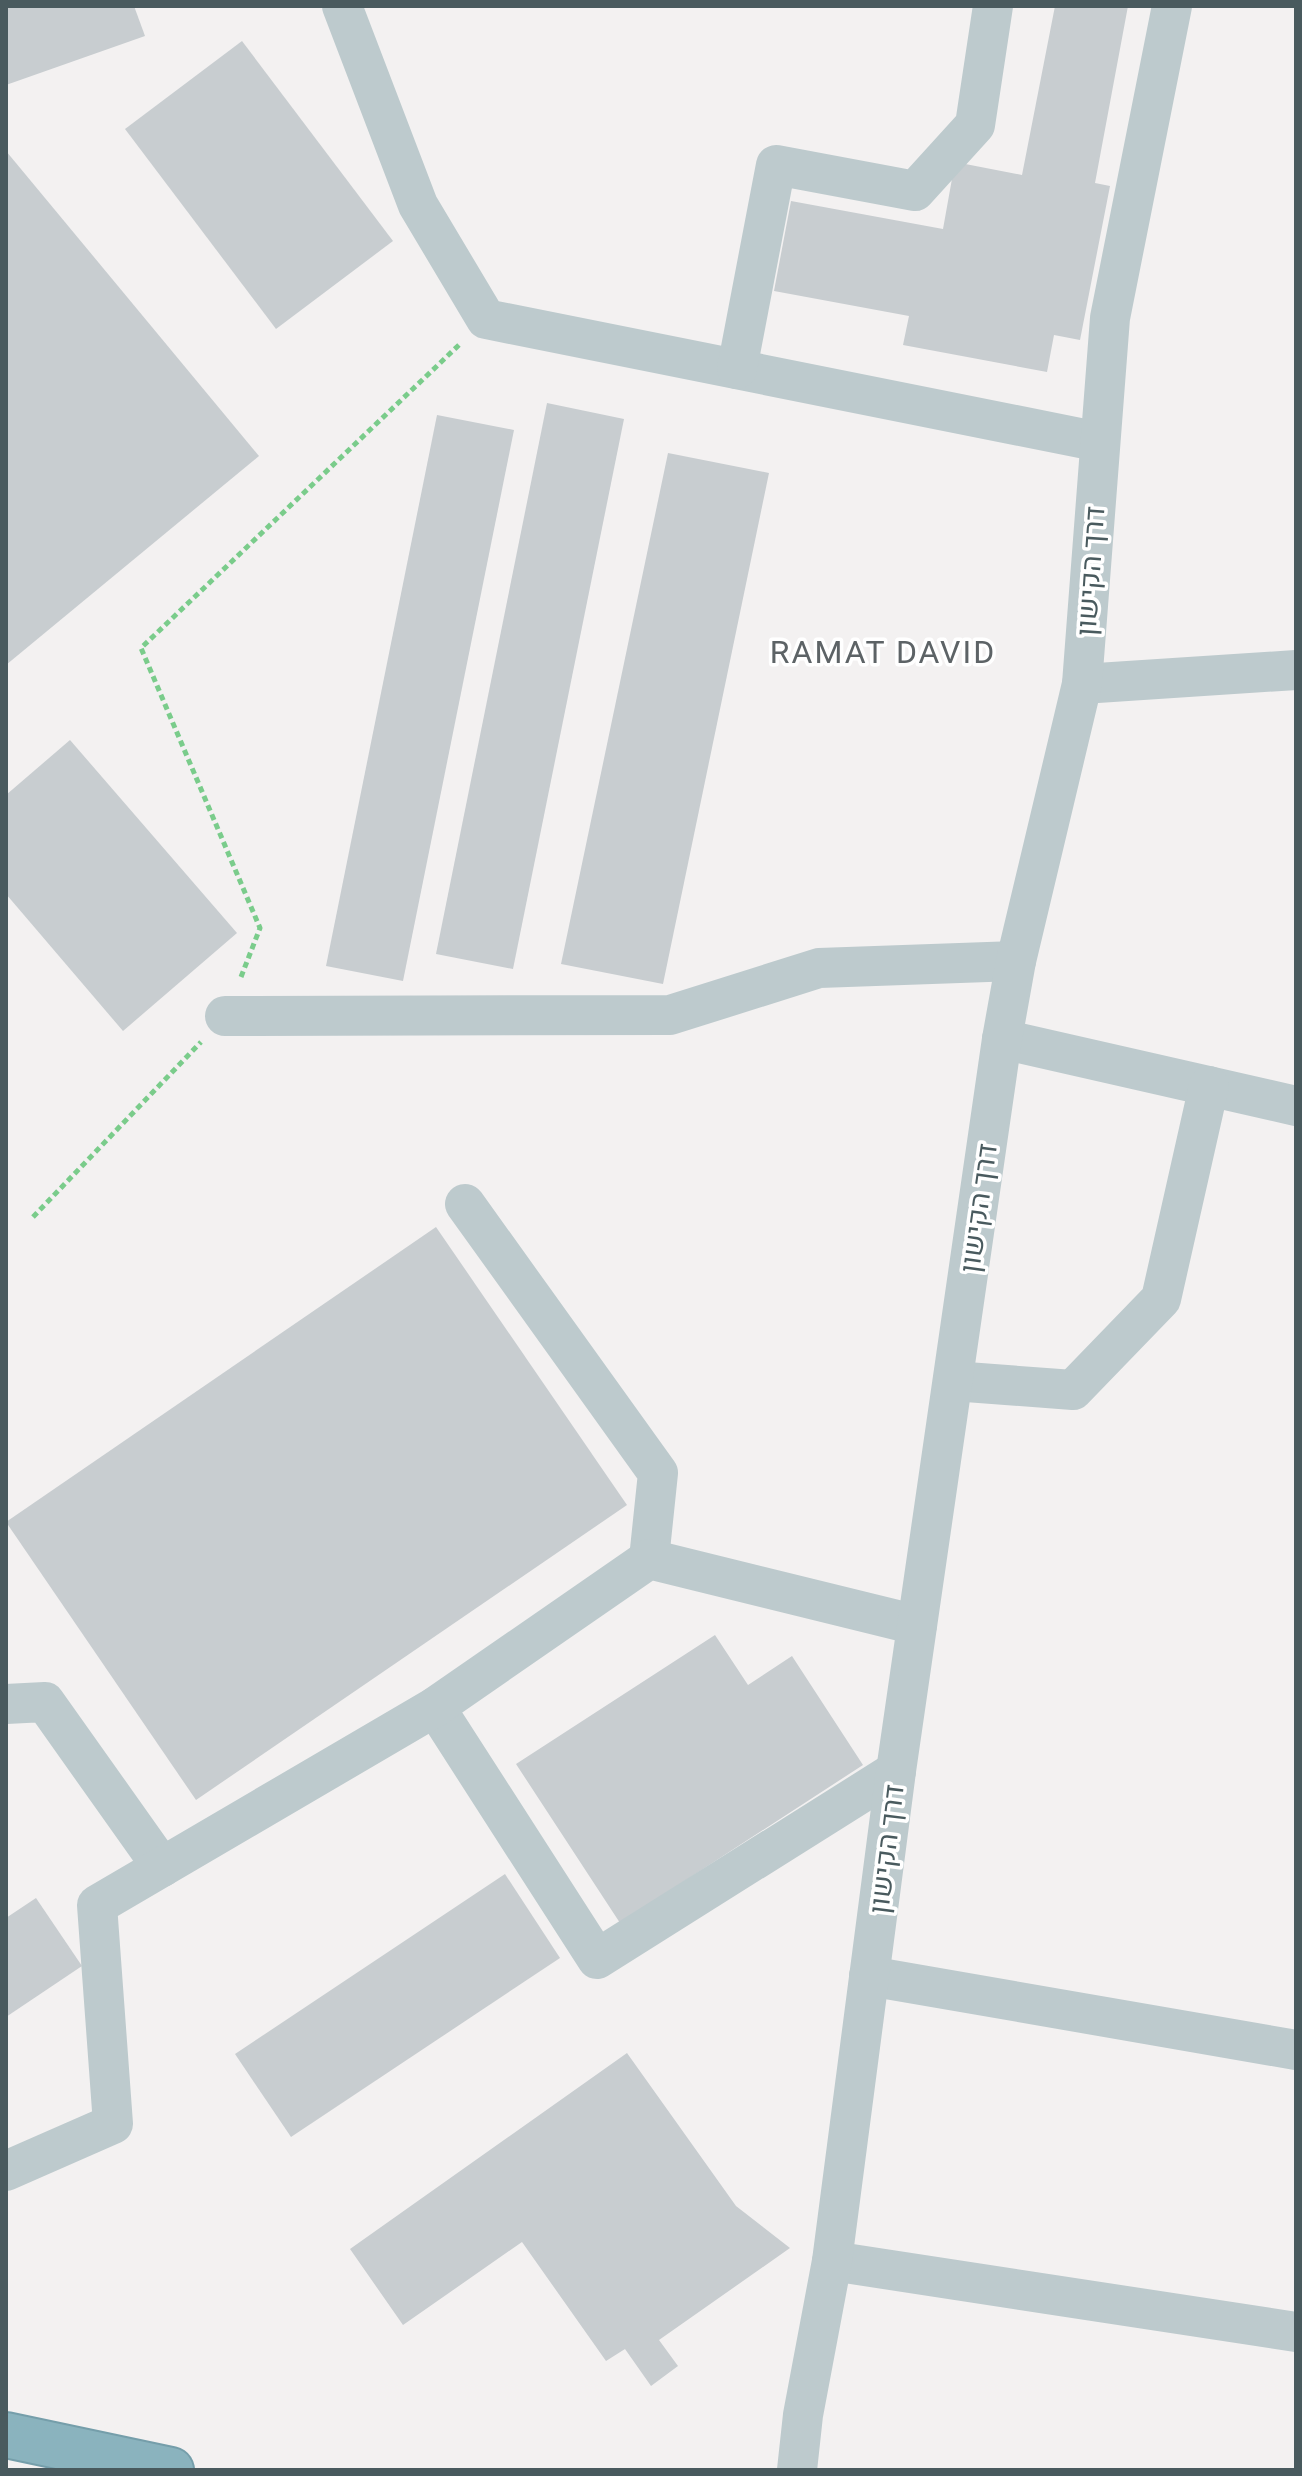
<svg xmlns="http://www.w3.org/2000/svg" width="1302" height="2476" font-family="Roboto,Heebo,sans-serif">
<rect width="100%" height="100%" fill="#f3f1f1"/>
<g fill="#c8cdd0">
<polygon points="6,6 134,6 145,36 6,85"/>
<polygon points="1055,6 1128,6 1095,183 1110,186 1080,340 1054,335 1047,372 903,345 909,316 774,291 791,201 943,229 955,162 1022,175"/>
<polygon points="242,41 393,241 276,329 125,129"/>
<polygon points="6,151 259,456 6,665"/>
<polygon points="547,403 624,419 513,969 436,954"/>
<polygon points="437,415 514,430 403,981 326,966"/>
<polygon points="668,453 769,473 663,984 561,964"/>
<polygon points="70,740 237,933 123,1031 6,894 6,795"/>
<polygon points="436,1227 627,1505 196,1800 6,1522"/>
<polygon points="715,1635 748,1685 792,1656 863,1765 620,1923 516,1764"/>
<polygon points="505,1874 560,1958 291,2137 235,2054"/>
<polygon points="36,1898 82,1966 6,2017 6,1918"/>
<polygon points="627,2053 736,2206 790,2248 659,2340 678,2366 651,2386 625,2349 606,2361 522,2242 403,2325 350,2249"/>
</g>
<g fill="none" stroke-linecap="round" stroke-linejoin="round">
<defs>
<polyline id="highway" points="6,2435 171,2470"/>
</defs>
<use href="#highway" stroke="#759eaa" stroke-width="48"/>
<g stroke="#7acc8b" stroke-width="5" stroke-dasharray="6 4" stroke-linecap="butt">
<polyline points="241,977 260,928 141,648 460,344"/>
<polyline points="33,1217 201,1042"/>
</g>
<g stroke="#bdcacd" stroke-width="40">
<polyline points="342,6 418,205 486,319 1100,442"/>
<polyline points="737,369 776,165 915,191 975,125 993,6"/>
<polyline points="1082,684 1296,670"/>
<polyline points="225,1016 670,1015 819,968 1016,961"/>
<polyline points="1002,1039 1296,1106"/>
<polyline points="465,1204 658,1473 649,1559"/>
<polyline points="953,1381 1073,1390 1161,1299 1209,1086"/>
<polyline points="6,1704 45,1702 162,1867"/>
<polyline points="435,1707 597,1959 896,1771"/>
<polyline points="869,1976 1296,2050"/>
<polyline points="6,2171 113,2124 97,1905 435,1707 649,1559 917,1625"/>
<polyline points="832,2261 1296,2332"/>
<polyline points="797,2470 803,2415 832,2261 896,1771 1002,1039 1016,961 1082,684 1110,318 1172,6"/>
</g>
<use href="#highway" stroke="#8ab3be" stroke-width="44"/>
</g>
<g text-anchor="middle" stroke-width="7" stroke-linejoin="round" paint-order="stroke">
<g font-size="28" fill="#495a5e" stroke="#fff">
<text transform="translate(1090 571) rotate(-86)" y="10">דרך הקישון</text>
<text transform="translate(978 1208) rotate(-82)" y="10">דרך הקישון</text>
<text transform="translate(886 1849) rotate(-83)" y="10">דרך הקישון</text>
</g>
<g font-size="32" letter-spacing="2" fill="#5d6366" stroke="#fff">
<text x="883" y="663">RAMAT DAVID</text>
</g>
</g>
<rect width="1302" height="2476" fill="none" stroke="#495a5e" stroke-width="16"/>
</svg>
